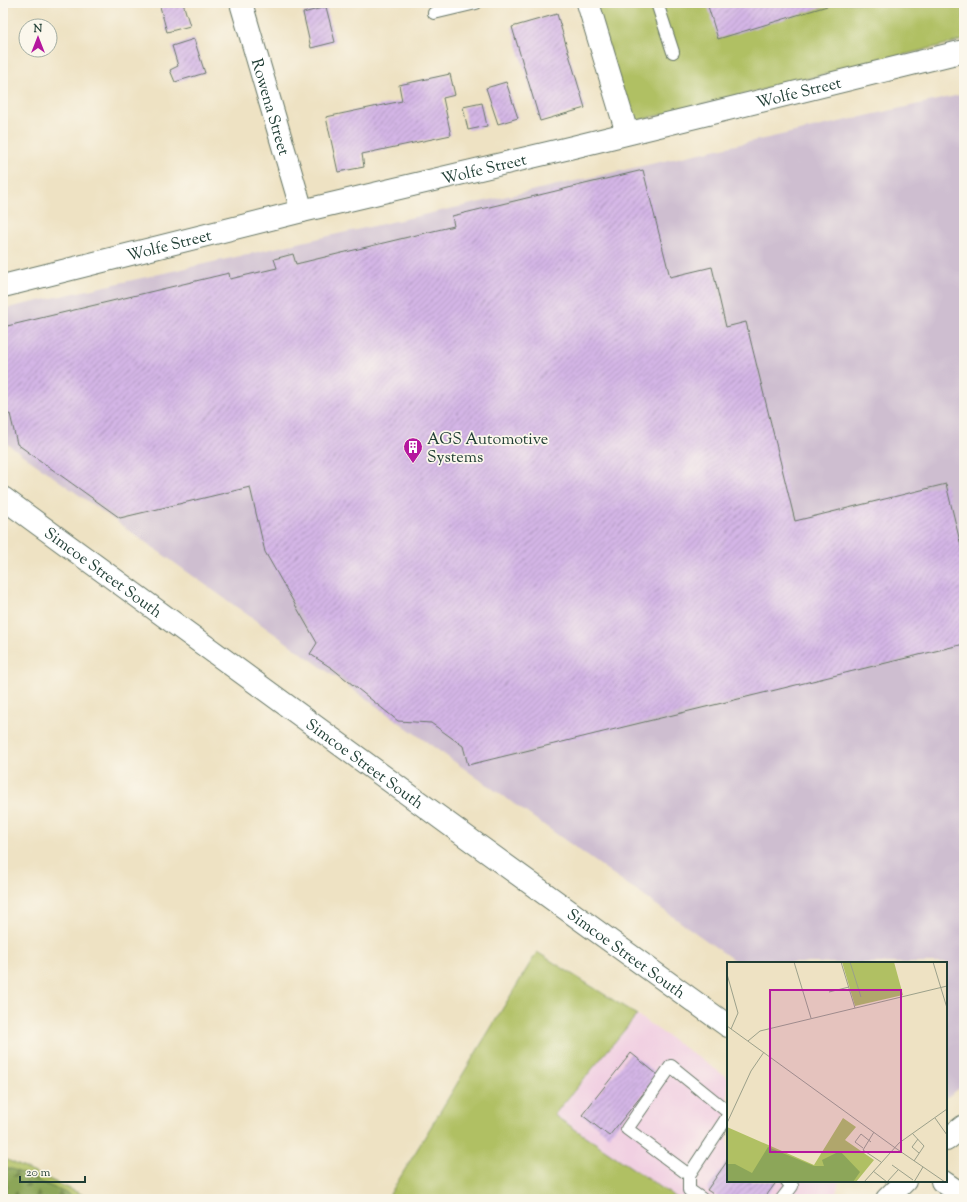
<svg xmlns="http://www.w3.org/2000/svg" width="967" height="1202" font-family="'Sorts Mill Goudy',serif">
<defs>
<pattern id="forest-firs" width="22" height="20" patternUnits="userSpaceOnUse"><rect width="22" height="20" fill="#8ca659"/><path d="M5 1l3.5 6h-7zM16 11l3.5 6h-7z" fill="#72884a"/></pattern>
<pattern id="building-hatch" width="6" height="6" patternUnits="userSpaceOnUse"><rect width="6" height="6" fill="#d4b6e6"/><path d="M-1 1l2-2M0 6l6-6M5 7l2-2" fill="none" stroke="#ab95bb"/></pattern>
</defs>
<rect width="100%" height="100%" fill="#fbf7ec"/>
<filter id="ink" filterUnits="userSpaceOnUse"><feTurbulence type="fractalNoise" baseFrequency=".025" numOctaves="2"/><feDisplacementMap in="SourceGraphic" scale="8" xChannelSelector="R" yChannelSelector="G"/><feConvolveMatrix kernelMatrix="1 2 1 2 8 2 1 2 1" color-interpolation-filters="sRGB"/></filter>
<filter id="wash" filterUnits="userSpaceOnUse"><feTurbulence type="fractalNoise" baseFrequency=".012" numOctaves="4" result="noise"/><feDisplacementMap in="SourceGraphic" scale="16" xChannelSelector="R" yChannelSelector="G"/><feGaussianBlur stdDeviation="0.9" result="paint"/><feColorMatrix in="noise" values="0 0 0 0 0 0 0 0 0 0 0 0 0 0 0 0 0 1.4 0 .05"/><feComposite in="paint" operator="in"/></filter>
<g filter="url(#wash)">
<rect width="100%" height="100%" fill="#eee2c3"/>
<polygon fill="#f1d0e2" points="637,1015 728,1078 728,1181 839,1181 835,1198 834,1199 678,1199 554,1115"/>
<polygon fill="#cebed0" points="964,94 964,1085 946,1098 946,963 738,963 3,441 3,309"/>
<g fill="#b0c063" stroke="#687e4c">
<polygon points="595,3 964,3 964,40 632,122"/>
<polygon points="537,952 637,1015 554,1115 678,1199 387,1199"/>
<polygon points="3,1158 92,1199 3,1199"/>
</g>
<polygon fill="url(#forest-firs)" stroke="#567246" points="3,1169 12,1169 79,1199 3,1199"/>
<g id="blocks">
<g fill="url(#building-hatch)">
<polygon points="159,3 183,3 190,26 167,32"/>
<polygon points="707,3 837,3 718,39"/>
<polygon points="326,7 335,42 311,48 303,13"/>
<polygon points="557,14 585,108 540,121 512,27"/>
<polygon points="194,39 205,73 175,82 170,70 178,66 172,46"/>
<polygon points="450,74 455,95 443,98 451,135 362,154 364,167 338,172 326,117 402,101 399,85"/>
<polygon points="506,82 518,118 498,124 486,88"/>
<polygon points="482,103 487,126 468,130 463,107"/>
<polygon points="643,170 670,277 712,267 726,327 746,322 795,521 946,484 964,558 964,644 468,765 463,746 431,723 398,721 333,669 310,654 317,643 265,552 250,487 120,518 17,444 10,414 3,416 3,327 229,273 230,279 277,268 274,259 293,254 296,264 454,226 452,216"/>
<polygon points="631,1053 658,1075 609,1136 582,1115"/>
<polygon points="728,1160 728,1181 777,1181 764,1199 721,1199 707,1190"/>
</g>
</g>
</g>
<g filter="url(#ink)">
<use href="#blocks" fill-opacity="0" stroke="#677766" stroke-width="1"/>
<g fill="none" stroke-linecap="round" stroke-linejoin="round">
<defs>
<g id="lane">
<polyline points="657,3 673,52"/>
<polyline points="434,13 476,3"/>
<polyline points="689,1175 627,1129 671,1066 728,1112"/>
<polyline points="702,1199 689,1190 689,1175 728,1116"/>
<polyline points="782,1199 792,1186 787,1181"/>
</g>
<g id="street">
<path id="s1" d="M241,3L302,211"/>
<polyline points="588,3 627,133"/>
<path id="s2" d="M3,286L302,211L565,149L964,51"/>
</g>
<g id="secondary">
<path id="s3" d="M3,498L472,841L728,1026"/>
<polyline points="946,1140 964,1126"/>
<polyline points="942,1181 964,1196"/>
<polyline points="887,1199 905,1181"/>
</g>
</defs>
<use href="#lane" stroke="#677766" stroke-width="14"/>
<use href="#street" stroke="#677766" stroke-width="24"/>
<use href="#secondary" stroke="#677766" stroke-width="24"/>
<use href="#lane" stroke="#fff" stroke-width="12"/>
<use href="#street" stroke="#fff" stroke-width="22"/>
<use href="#secondary" stroke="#fff" stroke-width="22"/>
</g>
</g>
<defs>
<symbol id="building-pin" viewBox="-11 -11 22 30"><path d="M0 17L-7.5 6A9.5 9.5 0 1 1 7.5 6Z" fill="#b5179e" stroke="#fbf7ec"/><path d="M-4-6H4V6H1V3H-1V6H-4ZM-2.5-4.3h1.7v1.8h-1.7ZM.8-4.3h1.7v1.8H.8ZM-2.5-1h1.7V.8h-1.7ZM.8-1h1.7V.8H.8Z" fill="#fff"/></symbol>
</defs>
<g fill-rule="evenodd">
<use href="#building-pin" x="402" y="436" width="22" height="30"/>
</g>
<g text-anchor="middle" stroke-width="3.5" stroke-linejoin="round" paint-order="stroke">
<g font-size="16" fill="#1f3d34" stroke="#fbf7ec">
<text dy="6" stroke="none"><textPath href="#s2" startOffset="819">Wolfe Street</textPath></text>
<text dy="6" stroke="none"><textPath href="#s1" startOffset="108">Rowena Street</textPath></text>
<text dy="6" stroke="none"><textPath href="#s2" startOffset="495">Wolfe Street</textPath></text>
<text dy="6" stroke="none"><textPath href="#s2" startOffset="171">Wolfe Street</textPath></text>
<text dy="6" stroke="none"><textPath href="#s3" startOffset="125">Simcoe Street South</textPath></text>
<text dy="6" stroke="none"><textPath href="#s3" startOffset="449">Simcoe Street South</textPath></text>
<text dy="6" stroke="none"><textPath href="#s3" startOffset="772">Simcoe Street South</textPath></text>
</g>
<g font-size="16" fill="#1f3d34" stroke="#fbf7ec" text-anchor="start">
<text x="427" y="444">AGS Automotive<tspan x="427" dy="18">Systems</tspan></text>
</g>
</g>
<g transform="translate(727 962)">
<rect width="220" height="220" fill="#eee2c3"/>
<path d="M115,0H167L176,33L128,44ZM116,156L129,165L118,178L147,198L129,220H0V165L87,203Z" fill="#b0c063"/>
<path d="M41,185L87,204H97L95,198L113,189L133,210L126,220H0L1,202H8L25,211Z" fill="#8ca659"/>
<path fill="none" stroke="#9ba08a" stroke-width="1" d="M67,0L84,56M114,0L128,46M123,0L134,35M206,0L220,46M0,12L11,51L4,67M102,30L122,25M0,64L167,185M21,79L33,69L220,24M208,156L220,173M0,161L24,109L37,90M147,170L136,188L154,200M185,171L197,184L187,199M191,177L185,185L192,191M167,185L218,220M136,186L128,180L134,172L144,180M165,203L186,218M146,209L160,220M137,220L172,181L220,147M160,220L171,208M187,220L196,205"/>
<path fill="#b5179e" fill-opacity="0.15" stroke="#b5179e" stroke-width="2" d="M43,28H174V190H43Z"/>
<rect width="220" height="220" fill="none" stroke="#1f3d34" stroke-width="2"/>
</g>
<rect width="967" height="1202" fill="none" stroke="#fbf7ec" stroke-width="16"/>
<g transform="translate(38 38)"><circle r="19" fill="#fbf7ec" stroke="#a3ada2"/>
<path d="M0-3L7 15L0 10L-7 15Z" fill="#b5179e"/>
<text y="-6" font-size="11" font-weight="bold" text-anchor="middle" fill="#1f3d34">N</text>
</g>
<path d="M20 1176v6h65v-6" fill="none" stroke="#1f3d34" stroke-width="2"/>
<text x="26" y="1176" font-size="12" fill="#1f3d34" stroke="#fbf7ec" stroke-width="3" paint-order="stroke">20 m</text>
</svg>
